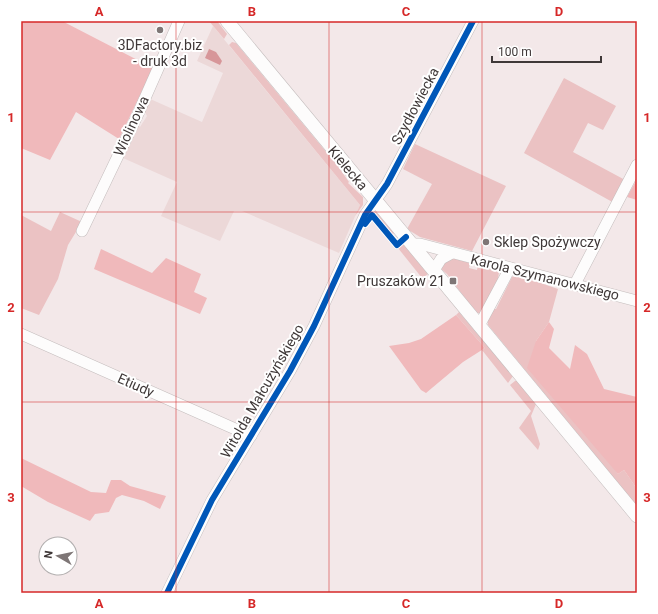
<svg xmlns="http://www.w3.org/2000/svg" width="658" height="614" font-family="Roboto,sans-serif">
<rect width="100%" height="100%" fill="#f3e8e9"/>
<polygon fill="#ecd8d8" points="213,26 360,205 339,253 242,211 234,211 220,241 161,216 177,182 123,158 137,124 140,127 147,116 144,110 148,98 202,122 223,73 197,61"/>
<g fill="#ebc2c3">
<polygon points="209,21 217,21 227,34 224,39"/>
<polygon points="232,42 236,43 337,165 349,182 348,183 363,197 363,205 355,216 360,205 229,45"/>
<polygon points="564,78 616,106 603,130 588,123 573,152 627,181 616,204 524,153"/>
<polygon points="415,144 506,186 472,251 420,237 407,229 432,184 403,169"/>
<polygon points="60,212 82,222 68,245 58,279 39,315 21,308 21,215 51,231"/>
<polygon points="376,212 394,233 391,236 372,213"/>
<polygon points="403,244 428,274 422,278 398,248"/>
<polygon points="449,257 470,263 469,268 477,270 478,265 495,268 499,272 498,279 481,313 476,313 447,274 439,267"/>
<polygon points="517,275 558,289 549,322 536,341 618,474 624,470 637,489 637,506 488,325 488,320 494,309 496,309 512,277"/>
<polygon points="459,312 513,376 508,383 482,350 485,348 456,315"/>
<polygon points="515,381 517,381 536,404 531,416 540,444 538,450 519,428 531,411 510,385"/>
</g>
<g fill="#f0b9bb">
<polygon points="21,21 62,21 153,68 119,139 76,112 50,160 21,148"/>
<polygon points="637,179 637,200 627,197"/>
<polygon points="101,249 152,273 166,258 201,274 194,292 207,298 200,314 94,269"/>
<polygon points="456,315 485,348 463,362 426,393 421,390 389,346 409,343 421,339"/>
<polygon points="549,322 554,329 549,348 570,369 575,345 587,354 604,389 637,397 637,489 624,470 618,474 527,368 536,341"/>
<polygon points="21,458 91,492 106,493 111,480 121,480 130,486 166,496 160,509 144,501 122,495 116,498 109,512 95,514 90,521 48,502 21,486"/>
</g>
<polygon fill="#d79699" points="209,49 216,52 222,61 220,65 205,58"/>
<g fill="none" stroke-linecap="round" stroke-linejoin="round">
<defs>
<g id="minor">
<polyline points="82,231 138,114 179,21"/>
<polyline points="412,244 420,244 637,301"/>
<polyline points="434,270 441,259 452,253"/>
<polyline points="575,284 637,165"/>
<polyline points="479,326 510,268"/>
<polyline points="21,334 251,436"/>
<polyline points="167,593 212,500 290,371 314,326 365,215 387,184 473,21"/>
</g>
<polyline id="major" points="227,21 637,516"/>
</defs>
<use href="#minor" stroke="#c4bdbd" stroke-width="12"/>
<use href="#major" stroke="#c4bdbd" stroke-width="14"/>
<use href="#minor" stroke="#fdfcfc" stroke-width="11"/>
<use href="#major" stroke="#fdfcfc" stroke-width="13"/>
<defs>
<g id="cycleway">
<polyline points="365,224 372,215 397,245 406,237"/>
<polyline points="167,593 212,500 290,371 314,326 365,215 387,184 473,21"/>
</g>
</defs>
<use href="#cycleway" stroke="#fff" stroke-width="8"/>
<use href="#cycleway" stroke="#0057b8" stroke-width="6"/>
</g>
<path fill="none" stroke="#d62828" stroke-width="1" stroke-opacity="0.55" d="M176,21V593M329,21V593M482,21V593M21,212H637M21,402H637"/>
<g fill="#7e7676" stroke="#fff" stroke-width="1.5">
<circle cx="160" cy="30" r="4"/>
<circle cx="486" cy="242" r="4"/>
<rect x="449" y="277" width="8" height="8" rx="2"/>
</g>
<g text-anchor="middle" stroke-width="4" stroke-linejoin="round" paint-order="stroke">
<g font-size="14" fill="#3f3838" stroke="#fff">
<text x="160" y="50">3DFactory.biz<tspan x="160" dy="16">- druk 3d</tspan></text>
<text x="494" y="247" text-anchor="start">Sklep Spożywczy</text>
<text x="445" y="286" text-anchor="end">Pruszaków 21</text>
</g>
<g font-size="14" fill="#3f3838" stroke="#fff">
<text transform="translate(415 106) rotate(-62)" y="5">Szydłowiecka</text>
<text transform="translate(131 126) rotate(-65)" y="5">Wiolinowa</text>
<text transform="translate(348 168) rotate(50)" y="5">Kielecka</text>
<text transform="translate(545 277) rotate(14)" y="5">Karola Szymanowskiego</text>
<text transform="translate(136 385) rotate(24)" y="5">Etiudy</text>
<text transform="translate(262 391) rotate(-60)" y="5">Witolda Małcużyńskiego</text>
</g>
</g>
<rect width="658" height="614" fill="none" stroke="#ffffff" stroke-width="44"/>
<g transform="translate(58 556) rotate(279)"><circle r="19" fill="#ffffff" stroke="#b2afaf"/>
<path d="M0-3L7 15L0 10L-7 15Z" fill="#7e7676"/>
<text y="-6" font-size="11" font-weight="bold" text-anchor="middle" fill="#3f3838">N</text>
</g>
<path d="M492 56v6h109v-6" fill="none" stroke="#3f3838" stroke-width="2"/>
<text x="498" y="56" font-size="12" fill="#3f3838" stroke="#ffffff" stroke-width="3" paint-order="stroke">100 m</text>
<rect x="22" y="22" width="614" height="570" fill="none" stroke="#d62828" stroke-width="1.5"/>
<g font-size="13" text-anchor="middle" font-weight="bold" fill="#d62828">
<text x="99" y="16">A</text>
<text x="252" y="16">B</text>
<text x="406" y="16">C</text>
<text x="559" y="16">D</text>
<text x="11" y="122">1</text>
<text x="647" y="122">1</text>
<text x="11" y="312">2</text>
<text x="647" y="312">2</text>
<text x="11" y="502">3</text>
<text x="647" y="502">3</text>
<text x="99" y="608">A</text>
<text x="252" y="608">B</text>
<text x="406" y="608">C</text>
<text x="559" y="608">D</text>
</g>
</svg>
